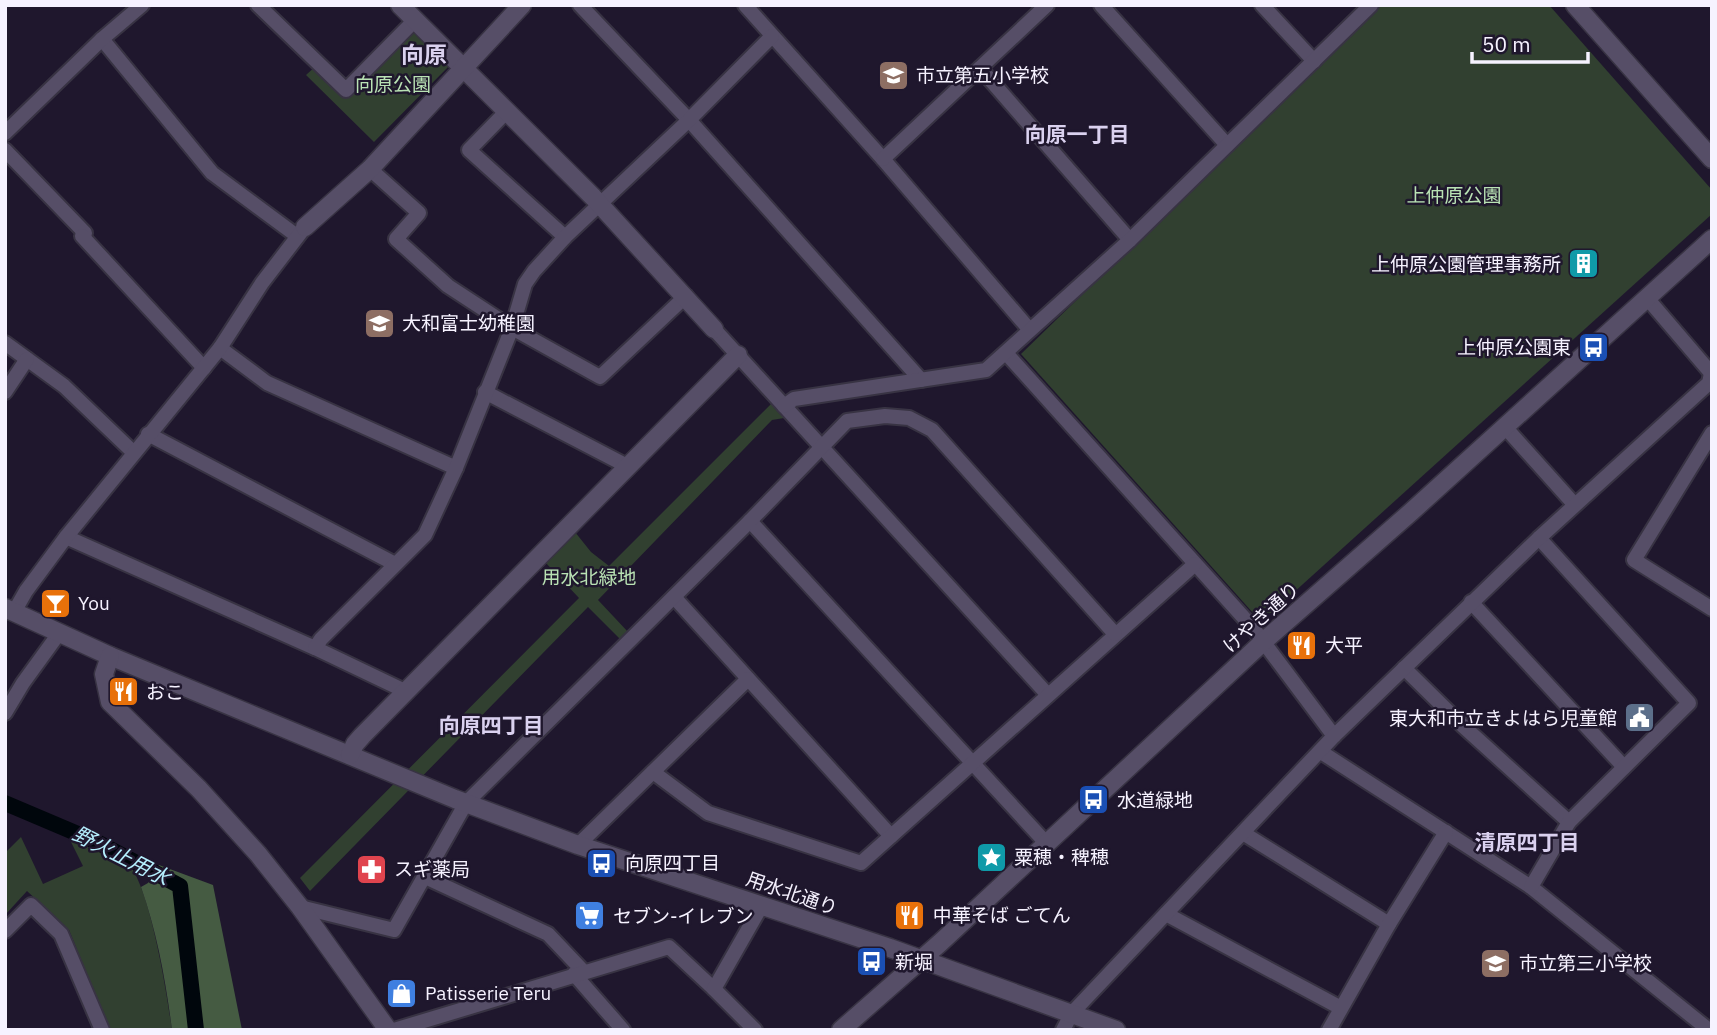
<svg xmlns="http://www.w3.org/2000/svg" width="1717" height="1035" font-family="'IBM Plex Sans','Noto Sans JP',sans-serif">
<rect width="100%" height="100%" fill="#1f172d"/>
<g fill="#314030">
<polygon points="1380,5 1549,5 1712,190 1712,214 1271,613 1254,614 1021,354"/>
<polygon points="413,27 451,64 374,142 306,75 317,65 346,92"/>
<polygon points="771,404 784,418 772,420 598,600 629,633 621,640 588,607 310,891 300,878 579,598 545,562 575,532 591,552 609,566"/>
<path d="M67,834C79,839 119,852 126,860C150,884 167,994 172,1030H110L69,930L27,891L5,915V853L21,837L43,884L83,866Z"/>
</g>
<path fill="#455b42" d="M159,865L213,885L242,1030H172C166,982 157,932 141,887L148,883Z"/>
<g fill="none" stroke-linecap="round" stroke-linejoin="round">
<polyline stroke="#00060c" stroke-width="16" points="5,803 97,842 180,886 196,1030"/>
<defs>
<g id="minor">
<polyline points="258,5 346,90 415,20"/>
<polyline points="580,5 689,120 921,380"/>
<polyline points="745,5 883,159 1029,329"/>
<polyline points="1101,5 1227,145"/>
<polyline points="1262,5 1314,61"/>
<polyline points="102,39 212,173 297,236"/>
<polyline points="980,68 1130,240"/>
<polyline points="507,111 469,150 565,237"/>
<polyline points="5,133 102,39 142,5"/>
<polyline points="5,150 85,233"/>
<polyline points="883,159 1047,5"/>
<polyline points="370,169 419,213 396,239 448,286 512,328 600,377 686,296"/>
<polyline points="82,236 204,368"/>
<polyline points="714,329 1048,695"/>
<polyline points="5,343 64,386 133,452"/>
<polyline points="220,348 267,383 456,468"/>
<polyline points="1006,353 1253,628 1334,736"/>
<polyline points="5,392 27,359"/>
<polyline points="485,392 627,466"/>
<polyline points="784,406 794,399 986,370 1130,240 1371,5"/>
<polyline points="1505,427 1574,504"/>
<polyline points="1712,433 1634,560 1712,609"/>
<polyline points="148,434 395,564"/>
<polyline points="750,521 1047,844"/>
<polyline points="66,537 315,648 407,692"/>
<polyline points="674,597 891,836"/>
<polyline points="1471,602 1624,767"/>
<polyline points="14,612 26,591 66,537 220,348 262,283 305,227"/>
<polyline points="315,648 321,639 425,535 456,468 512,328 525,284 534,271 565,237 689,120 772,36"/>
<polyline points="1404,668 1463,726 1569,822"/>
<polyline points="5,713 23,683 60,632"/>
<polyline points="1321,752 1531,887 1709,1030"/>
<polyline points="653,772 708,813 861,863 1195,564"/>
<polyline points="1243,833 1389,924"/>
<polyline points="578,845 748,679"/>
<polyline points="425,877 548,934 584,972"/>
<polyline points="1531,887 1569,822 1689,703 1539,538"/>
<polyline points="300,907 394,930 466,803 750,521 847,421 885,416 909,418 932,430 1115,634"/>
<polyline points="1166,914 1341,1008"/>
<polyline points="5,931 31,905 61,934 102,1030"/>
<polyline points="574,974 623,1030"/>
<polyline points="394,1030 669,947 714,989"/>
<polyline points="755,1030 714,989 762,905"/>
<polyline points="1063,1030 1072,1013 1334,736 1539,538 1709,383 1711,373 1647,298"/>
<polyline points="1329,1030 1389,924 1446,832"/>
</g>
<g id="tertiary">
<polyline points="400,5 593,197 714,329"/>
<polyline points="1575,5 1712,159"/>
<polyline points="305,227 370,169 522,5"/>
<polyline points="5,608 110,656 455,799 578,845 890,948 1116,1030"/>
<polyline points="110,656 104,674 110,702 199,789 258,854 300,907 388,1030"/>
<polyline points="350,755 355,744 362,736 738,355"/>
<polyline points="841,1030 940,943 1264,641 1411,512 1712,239"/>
</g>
</defs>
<use href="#minor" stroke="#383343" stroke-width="18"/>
<use href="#tertiary" stroke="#383343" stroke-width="21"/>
<use href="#minor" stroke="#564e67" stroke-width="14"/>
<use href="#tertiary" stroke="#564e67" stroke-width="18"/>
</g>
<defs>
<symbol id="school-square" viewBox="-11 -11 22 22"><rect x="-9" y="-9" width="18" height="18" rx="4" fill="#8d6e63" stroke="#1f172d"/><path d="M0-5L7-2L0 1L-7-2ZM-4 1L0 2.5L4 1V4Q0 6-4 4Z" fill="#fff"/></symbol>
<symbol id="building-square" viewBox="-11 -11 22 22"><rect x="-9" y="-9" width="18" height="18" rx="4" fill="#0f9aa8" stroke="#1f172d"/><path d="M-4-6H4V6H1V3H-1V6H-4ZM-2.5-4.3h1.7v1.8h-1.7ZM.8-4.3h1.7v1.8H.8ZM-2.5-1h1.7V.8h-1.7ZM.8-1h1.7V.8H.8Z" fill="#fff"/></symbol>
<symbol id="bus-square" viewBox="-11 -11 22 22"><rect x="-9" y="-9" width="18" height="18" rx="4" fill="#1a4fb4" stroke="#1f172d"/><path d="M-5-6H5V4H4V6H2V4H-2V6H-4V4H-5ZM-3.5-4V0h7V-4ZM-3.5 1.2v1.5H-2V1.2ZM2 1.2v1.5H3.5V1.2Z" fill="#fff"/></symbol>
<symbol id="bar-square" viewBox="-11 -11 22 22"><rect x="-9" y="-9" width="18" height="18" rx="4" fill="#e8710a" stroke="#1f172d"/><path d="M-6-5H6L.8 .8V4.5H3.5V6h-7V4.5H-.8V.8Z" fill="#fff"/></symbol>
<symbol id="restaurant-square" viewBox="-11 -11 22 22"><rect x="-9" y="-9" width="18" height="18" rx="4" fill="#e8710a" stroke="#1f172d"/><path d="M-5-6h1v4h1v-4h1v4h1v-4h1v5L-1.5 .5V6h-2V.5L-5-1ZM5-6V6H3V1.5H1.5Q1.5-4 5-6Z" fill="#fff"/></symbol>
<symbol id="civic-square" viewBox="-11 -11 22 22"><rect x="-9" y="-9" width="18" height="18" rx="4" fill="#5c6f8a" stroke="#1f172d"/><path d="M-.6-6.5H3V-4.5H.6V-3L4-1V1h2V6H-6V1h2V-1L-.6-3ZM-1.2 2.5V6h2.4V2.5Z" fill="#fff"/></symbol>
<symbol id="sight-square" viewBox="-11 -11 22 22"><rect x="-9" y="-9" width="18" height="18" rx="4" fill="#0f9aa8" stroke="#1f172d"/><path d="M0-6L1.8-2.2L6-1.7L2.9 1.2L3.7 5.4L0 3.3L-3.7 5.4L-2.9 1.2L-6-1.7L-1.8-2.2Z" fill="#fff"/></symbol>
<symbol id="pharmacy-square" viewBox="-11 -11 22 22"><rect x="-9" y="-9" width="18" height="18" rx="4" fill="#e0444e" stroke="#1f172d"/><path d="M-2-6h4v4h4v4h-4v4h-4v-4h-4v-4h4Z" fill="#fff"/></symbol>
<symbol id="supermarket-square" viewBox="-11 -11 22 22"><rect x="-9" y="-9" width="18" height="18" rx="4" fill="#3f7fe0" stroke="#1f172d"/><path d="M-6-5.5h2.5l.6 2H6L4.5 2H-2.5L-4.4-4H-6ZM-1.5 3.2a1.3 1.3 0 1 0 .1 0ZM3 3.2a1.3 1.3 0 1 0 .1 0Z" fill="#fff"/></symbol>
<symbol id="shop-square" viewBox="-11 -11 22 22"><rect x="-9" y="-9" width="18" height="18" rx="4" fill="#3f7fe0" stroke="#1f172d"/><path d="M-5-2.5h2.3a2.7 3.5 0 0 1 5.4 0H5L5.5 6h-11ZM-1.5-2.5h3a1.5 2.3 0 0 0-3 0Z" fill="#fff"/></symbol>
</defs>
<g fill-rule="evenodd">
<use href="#school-square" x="876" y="58" width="35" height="35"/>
<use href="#building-square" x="1566" y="246" width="35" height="35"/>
<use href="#school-square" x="362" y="306" width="35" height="35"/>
<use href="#bus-square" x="1576" y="330" width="35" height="35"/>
<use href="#bar-square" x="38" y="586" width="35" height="35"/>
<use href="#restaurant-square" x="1284" y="628" width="35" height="35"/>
<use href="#restaurant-square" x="106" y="674" width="35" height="35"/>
<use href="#civic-square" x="1622" y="700" width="35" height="35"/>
<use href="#bus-square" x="1076" y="782" width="35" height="35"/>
<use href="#sight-square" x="974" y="840" width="35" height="35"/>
<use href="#bus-square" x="584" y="846" width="35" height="35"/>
<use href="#pharmacy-square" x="354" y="852" width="35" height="35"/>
<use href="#restaurant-square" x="892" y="898" width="35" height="35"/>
<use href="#supermarket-square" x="572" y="898" width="35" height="35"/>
<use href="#bus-square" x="854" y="944" width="35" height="35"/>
<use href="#school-square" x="1478" y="946" width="35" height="35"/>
<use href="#shop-square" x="384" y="976" width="35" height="35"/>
</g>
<g text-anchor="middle" stroke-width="5" stroke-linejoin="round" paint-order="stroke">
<g font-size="19" fill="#f6f2ff" stroke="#1f172d" text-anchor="start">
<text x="916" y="82">市立第五小学校</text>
<text x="1561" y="271" text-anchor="end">上仲原公園管理事務所</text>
<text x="402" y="330">大和富士幼稚園</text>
<text x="1571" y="354" text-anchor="end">上仲原公園東</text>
<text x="78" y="610">You</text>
<text x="1325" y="652">大平</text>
<text x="146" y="699">おこ</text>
<text x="1617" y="725" text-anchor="end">東大和市立きよはら児童館</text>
<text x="1117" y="807">水道緑地</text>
<text x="1014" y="864">粟穂・稗穂</text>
<text x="625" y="870">向原四丁目</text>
<text x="394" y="876">スギ薬局</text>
<text x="933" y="922">中華そば ごてん</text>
<text x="613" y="923">セブン-イレブン</text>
<text x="895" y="969">新堀</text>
<text x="1519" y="970">市立第三小学校</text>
<text x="425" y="1000">Patisserie Teru</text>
</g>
<g font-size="19" fill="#b9e2b4" stroke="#1f172d">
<text x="393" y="91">向原公園</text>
<text x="1454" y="202">上仲原公園</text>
<text x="589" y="584">用水北緑地</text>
</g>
<g font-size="19" fill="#f6f2ff" stroke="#1f172d">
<text transform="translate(1261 617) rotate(-42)" y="7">けやき通り</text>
<text transform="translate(792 893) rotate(19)" y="7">用水北通り</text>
</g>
<g font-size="21" font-weight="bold" fill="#dad1ef" stroke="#1f172d">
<text x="1077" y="142">向原一丁目</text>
<text x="491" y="733">向原四丁目</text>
<text x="1527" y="850">清原四丁目</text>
</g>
<g font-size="21" font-style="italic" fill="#b5effe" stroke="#1f172d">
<text transform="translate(121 856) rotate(27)" y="7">野火止用水</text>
</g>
<g font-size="23" font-weight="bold" fill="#dad1ef" stroke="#1f172d">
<text x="424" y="63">向原</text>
</g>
</g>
<rect width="1717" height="1035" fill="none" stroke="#f6f2ff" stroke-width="14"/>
<path d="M1472 52v10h116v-10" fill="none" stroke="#f6f2ff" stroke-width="3.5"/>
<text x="1482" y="52" font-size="21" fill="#f6f2ff" stroke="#1f172d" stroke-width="5" paint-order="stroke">50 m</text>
</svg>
